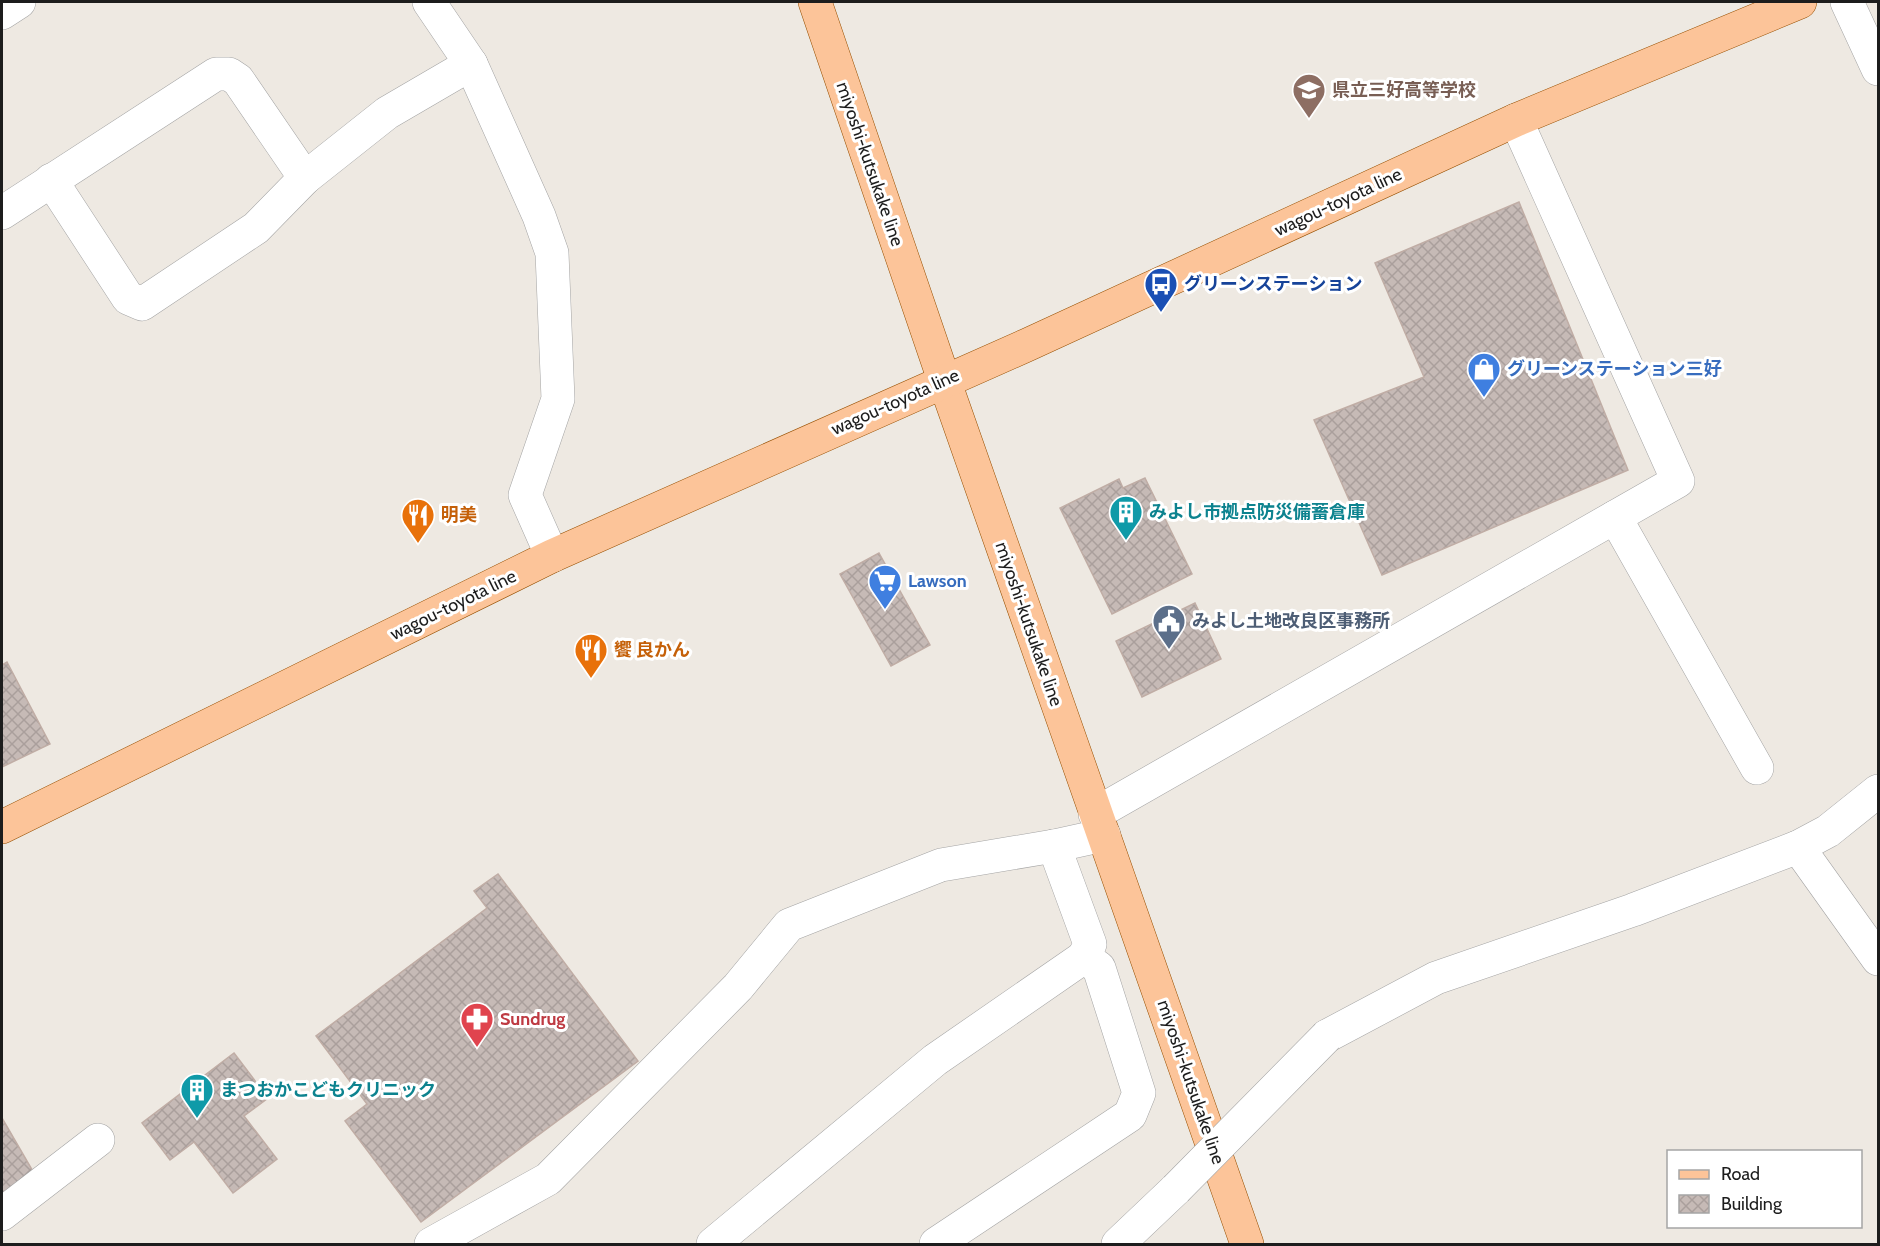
<svg xmlns="http://www.w3.org/2000/svg" width="1880" height="1246" font-family="Cabin,'Noto Sans JP',sans-serif">
<defs>
<pattern id="building-cross-hatch" width="8" height="8" patternUnits="userSpaceOnUse" patternTransform="scale(1.5)"><rect width="8" height="8" fill="#c6bab6"/><path d="M0 0l8 8M0 8l8-8" fill="none" stroke="#aa9f9c"/></pattern>
</defs>
<rect width="100%" height="100%" fill="#eee9e2"/>
<g fill="url(#building-cross-hatch)" stroke="#c0ada5" stroke-width="1.5">
<polygon points="1519,202 1628,470 1382,575 1314,420 1424,377 1375,263"/>
<polygon points="1145,478 1192,574 1112,614 1060,508 1119,479 1123,488"/>
<polygon points="879,553 930,645 891,666 840,574"/>
<polygon points="1195,603 1221,659 1142,697 1116,641"/>
<polygon points="7,662 50,744 2,767 2,665"/>
<polygon points="498,874 638,1061 421,1222 345,1121 367,1104 316,1036 487,908 474,891"/>
<polygon points="234,1053 268,1098 244,1116 277,1159 233,1193 194,1142 170,1160 142,1123"/>
<polygon points="2,1118 34,1173 2,1199"/>
</g>
<g fill="none" stroke-linecap="round" stroke-linejoin="round">
<defs>
<g id="minor">
<polyline points="429,2 471,64 539,216 552,253 558,399 525,495 552,556"/>
<polyline points="1847,2 1878,69"/>
<polyline points="2,13 19,2"/>
<polyline points="51,180 128,298 142,304 256,228 305,178 387,113 471,64"/>
<polyline points="2,213 216,74 229,74 238,80 305,178"/>
<polyline points="1615,517 1757,768"/>
<polyline points="1095,814 1678,481 1516,120"/>
<polyline points="1054,846 1090,944 1084,957"/>
<polyline points="1798,847 1878,959"/>
<polyline points="1327,1036 1436,978 1633,910 1798,847 1828,831 1878,791"/>
<polyline points="2,1214 98,1140"/>
<polyline points="431,1244 548,1179 738,987 789,925 941,865 1054,846 1104,835"/>
<polyline points="713,1244 935,1060 1084,957 1099,968 1139,1093 1130,1115 936,1244"/>
<polyline points="1118,1244 1176,1189"/>
</g>
<g id="major">
<polyline points="815,2 944,380 1247,1244"/>
<polyline points="2,827 552,556 1027,345 1516,120 1800,2"/>
</g>
</defs>
<use href="#minor" stroke="#a4a4a4" stroke-width="34"/>
<use href="#major" stroke="#964f00" stroke-width="34"/>
<use href="#minor" stroke="#fff" stroke-width="33"/>
<use href="#major" stroke="#fcc499" stroke-width="33"/>
<defs>
<polyline id="minor-bridge" points="1176,1189 1327,1036"/>
</defs>
<use href="#minor-bridge" stroke="#a4a4a4" stroke-width="34" stroke-linecap="butt"/>
<use href="#minor-bridge" stroke="#fff" stroke-width="33"/>
</g>
<defs>
<symbol id="school-pin" viewBox="-11 -11 22 30"><path d="M0 17L-7.5 6A9.5 9.5 0 1 1 7.5 6Z" fill="#8d6e63" stroke="#fff"/><path d="M0-5L7-2L0 1L-7-2ZM-4 1L0 2.5L4 1V4Q0 6-4 4Z" fill="#fff"/></symbol>
<symbol id="bus-pin" viewBox="-11 -11 22 30"><path d="M0 17L-7.5 6A9.5 9.5 0 1 1 7.5 6Z" fill="#1a4fb4" stroke="#fff"/><path d="M-5-6H5V4H4V6H2V4H-2V6H-4V4H-5ZM-3.5-4V0h7V-4ZM-3.5 1.2v1.5H-2V1.2ZM2 1.2v1.5H3.5V1.2Z" fill="#fff"/></symbol>
<symbol id="shop-pin" viewBox="-11 -11 22 30"><path d="M0 17L-7.5 6A9.5 9.5 0 1 1 7.5 6Z" fill="#3f7fe0" stroke="#fff"/><path d="M-5-2.5h2.3a2.7 3.5 0 0 1 5.4 0H5L5.5 6h-11ZM-1.5-2.5h3a1.5 2.3 0 0 0-3 0Z" fill="#fff"/></symbol>
<symbol id="building-pin" viewBox="-11 -11 22 30"><path d="M0 17L-7.5 6A9.5 9.5 0 1 1 7.5 6Z" fill="#0f9aa8" stroke="#fff"/><path d="M-4-6H4V6H1V3H-1V6H-4ZM-2.5-4.3h1.7v1.8h-1.7ZM.8-4.3h1.7v1.8H.8ZM-2.5-1h1.7V.8h-1.7ZM.8-1h1.7V.8H.8Z" fill="#fff"/></symbol>
<symbol id="restaurant-pin" viewBox="-11 -11 22 30"><path d="M0 17L-7.5 6A9.5 9.5 0 1 1 7.5 6Z" fill="#e8710a" stroke="#fff"/><path d="M-5-6h1v4h1v-4h1v4h1v-4h1v5L-1.5 .5V6h-2V.5L-5-1ZM5-6V6H3V1.5H1.5Q1.5-4 5-6Z" fill="#fff"/></symbol>
<symbol id="supermarket-pin" viewBox="-11 -11 22 30"><path d="M0 17L-7.5 6A9.5 9.5 0 1 1 7.5 6Z" fill="#3f7fe0" stroke="#fff"/><path d="M-6-5.5h2.5l.6 2H6L4.5 2H-2.5L-4.4-4H-6ZM-1.5 3.2a1.3 1.3 0 1 0 .1 0ZM3 3.2a1.3 1.3 0 1 0 .1 0Z" fill="#fff"/></symbol>
<symbol id="civic-pin" viewBox="-11 -11 22 30"><path d="M0 17L-7.5 6A9.5 9.5 0 1 1 7.5 6Z" fill="#5c6f8a" stroke="#fff"/><path d="M-.6-6.5H3V-4.5H.6V-3L4-1V1h2V6H-6V1h2V-1L-.6-3ZM-1.2 2.5V6h2.4V2.5Z" fill="#fff"/></symbol>
<symbol id="pharmacy-pin" viewBox="-11 -11 22 30"><path d="M0 17L-7.5 6A9.5 9.5 0 1 1 7.5 6Z" fill="#e0444e" stroke="#fff"/><path d="M-2-6h4v4h4v4h-4v4h-4v-4h-4v-4h4Z" fill="#fff"/></symbol>
</defs>
<g fill-rule="evenodd">
<use href="#school-pin" x="1290" y="71" width="38" height="52"/>
<use href="#bus-pin" x="1142" y="265" width="38" height="52"/>
<use href="#shop-pin" x="1465" y="350" width="38" height="52"/>
<use href="#building-pin" x="1107" y="493" width="38" height="52"/>
<use href="#restaurant-pin" x="399" y="496" width="38" height="52"/>
<use href="#supermarket-pin" x="866" y="562" width="38" height="52"/>
<use href="#civic-pin" x="1150" y="602" width="38" height="52"/>
<use href="#restaurant-pin" x="572" y="631" width="38" height="52"/>
<use href="#pharmacy-pin" x="458" y="1000" width="38" height="52"/>
<use href="#building-pin" x="178" y="1071" width="38" height="52"/>
</g>
<g text-anchor="middle" stroke-width="6" stroke-linejoin="round" paint-order="stroke">
<g font-size="18" font-weight="bold" fill="#785e54" stroke="#fff" text-anchor="start">
<text x="1332" y="96">県立三好高等学校</text>
</g>
<g font-size="18" fill="#1d1d1d" stroke="#fff">
<text transform="translate(870 164) rotate(71)" y="6">miyoshi-kutsukake line</text>
<text transform="translate(1338 202) rotate(-25)" y="6">wagou-toyota line</text>
<text transform="translate(895 402) rotate(-24)" y="6">wagou-toyota line</text>
<text transform="translate(453 605) rotate(-26)" y="6">wagou-toyota line</text>
<text transform="translate(1029 624) rotate(71)" y="6">miyoshi-kutsukake line</text>
<text transform="translate(1191 1082) rotate(71)" y="6">miyoshi-kutsukake line</text>
</g>
<g font-size="18" font-weight="bold" fill="#164399" stroke="#fff" text-anchor="start">
<text x="1184" y="290">グリーンステーション</text>
</g>
<g font-size="18" font-weight="bold" fill="#366cbe" stroke="#fff" text-anchor="start">
<text x="1507" y="375">グリーンステーション三好</text>
<text x="908" y="587">Lawson</text>
</g>
<g font-size="18" font-weight="bold" fill="#0d838f" stroke="#fff" text-anchor="start">
<text x="1149" y="518">みよし市拠点防災備蓄倉庫</text>
<text x="220" y="1096">まつおかこどもクリニック</text>
</g>
<g font-size="18" font-weight="bold" fill="#c56008" stroke="#fff" text-anchor="start">
<text x="441" y="521">明美</text>
<text x="614" y="656">饗 良かん</text>
</g>
<g font-size="18" font-weight="bold" fill="#4e5e75" stroke="#fff" text-anchor="start">
<text x="1192" y="627">みよし土地改良区事務所</text>
</g>
<g font-size="18" font-weight="bold" fill="#be3a42" stroke="#fff" text-anchor="start">
<text x="500" y="1025">Sundrug</text>
</g>
</g>
<rect width="1880" height="1246" fill="none" stroke="#1d1d1d" stroke-width="6"/>
<rect x="1667" y="1150" width="195" height="78" fill="#ffffff" stroke="#a5a5a5" stroke-width="1.5"/>
<rect x="1679" y="1170" width="30" height="9" fill="#fcc499" stroke="#a5a5a5" stroke-width="1.5"/>
<text x="1721" y="1180" font-size="18" fill="#1d1d1d">Road</text>
<rect x="1679" y="1195" width="30" height="18" fill="url(#building-cross-hatch)" stroke="#a5a5a5" stroke-width="1.5"/>
<text x="1721" y="1210" font-size="18" fill="#1d1d1d">Building</text>
</svg>
